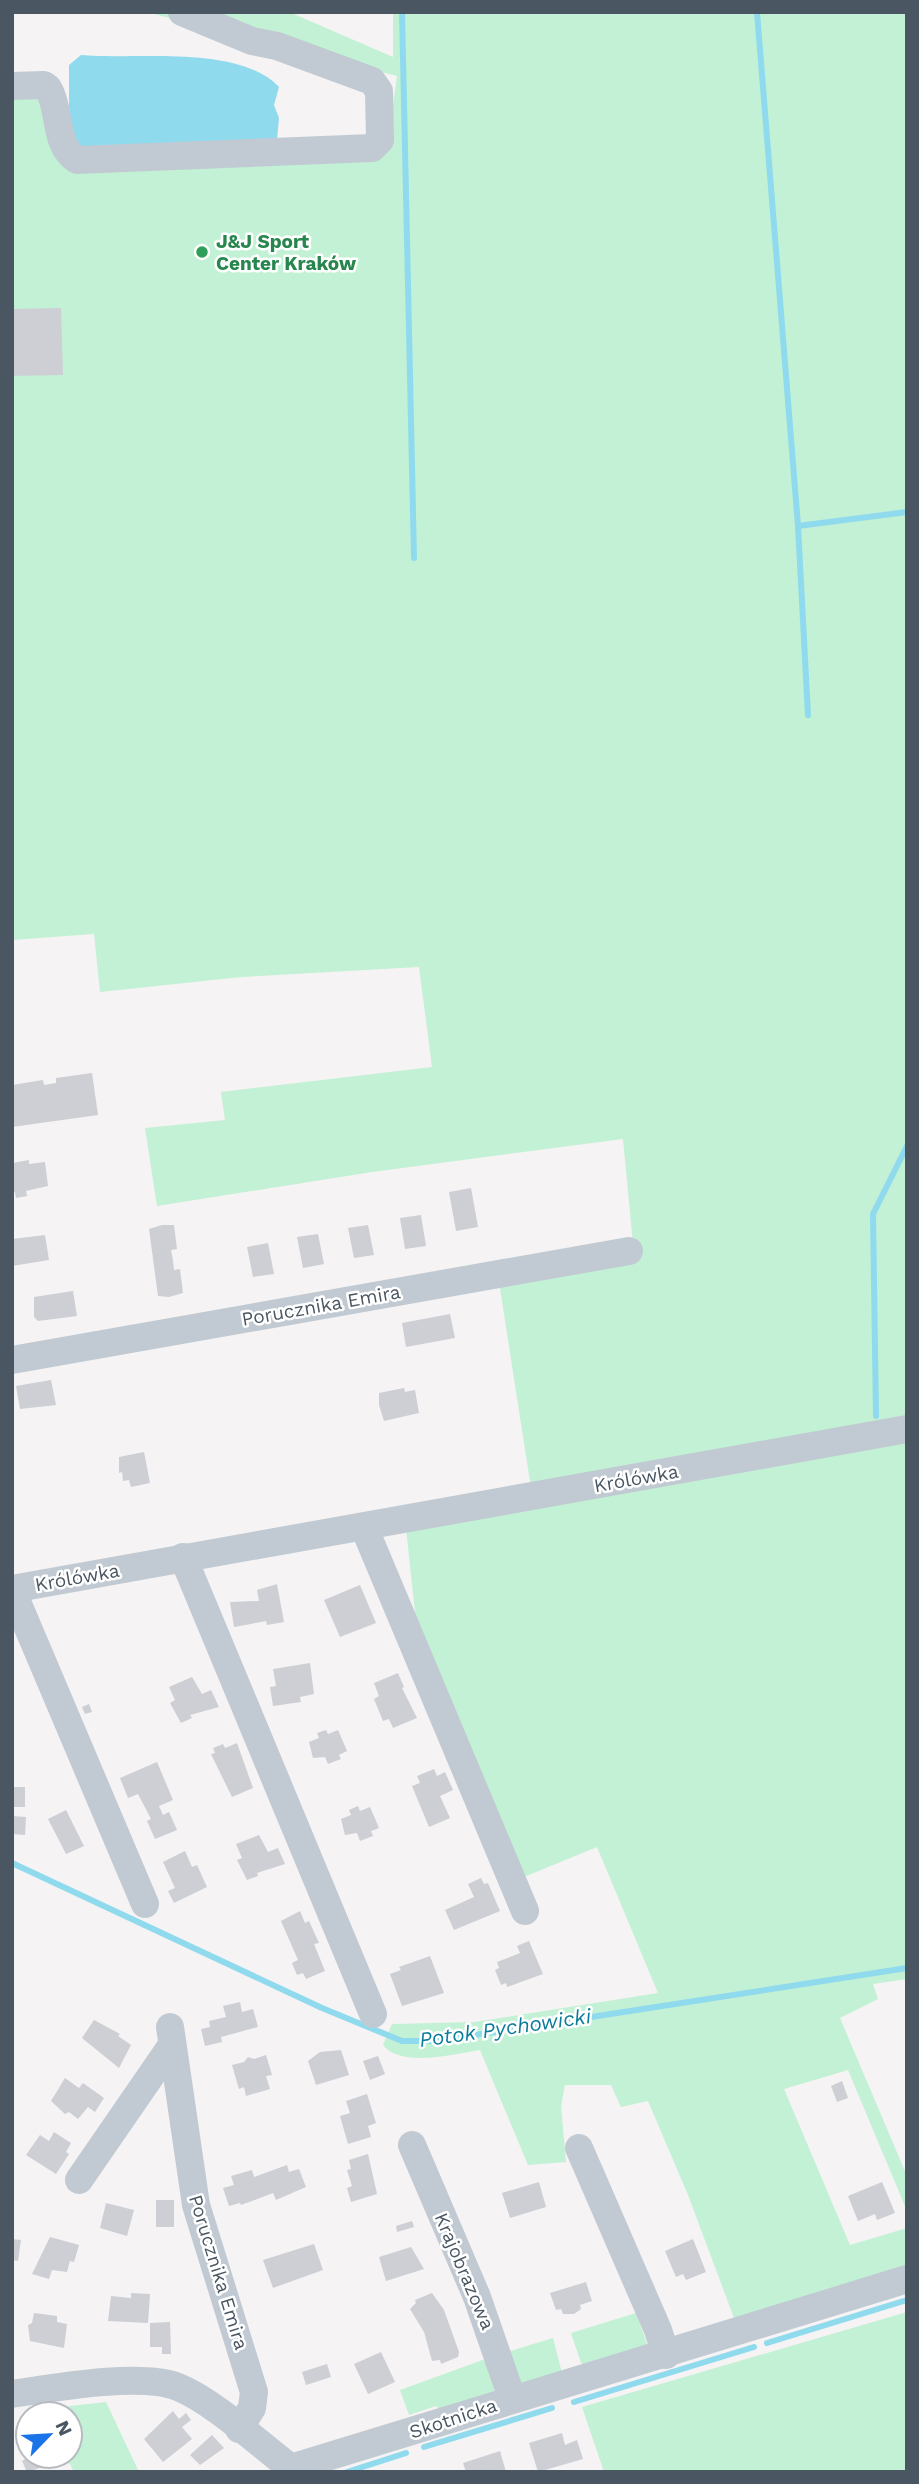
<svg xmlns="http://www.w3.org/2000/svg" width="919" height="2484" font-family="'Work Sans',sans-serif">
<rect width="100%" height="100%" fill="#f5f3f3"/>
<g fill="#c3f1d5">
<path d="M146,12H289L393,57V12H907V1979L873,1984L878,1999L840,2018L907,2176V2211L848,2070L784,2089L850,2245L907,2228V2271L737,2326L688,2195L648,2101L621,2107L611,2085H565L561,2106L566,2162L528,2165L480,2050C455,2054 401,2068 383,2045L392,2024L475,2022L658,1993L597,1847L519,1879L416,1622L406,1528L531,1488L499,1282L634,1254L623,1139L372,1172L157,1206L145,1128L225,1120L221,1092L432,1067L419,967L241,977L100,992L94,934L12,940V82L53,80L55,131L387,150L397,76Z"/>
<polygon points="907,2312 907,2472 604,2472 582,2407"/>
<polygon points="636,2313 650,2352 591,2370 581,2363 571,2333"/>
<polygon points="553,2338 562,2373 521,2383 504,2353"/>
<polygon points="491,2357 496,2388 490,2396 441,2410 436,2406 409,2415 400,2390"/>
<polygon points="106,2402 139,2472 74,2472 66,2456 70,2456 70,2414 45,2414 43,2409"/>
</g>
<path fill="#90daee" d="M81,55C136,60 238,44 279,87L274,105L279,118L277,140L75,149L69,107V65Z"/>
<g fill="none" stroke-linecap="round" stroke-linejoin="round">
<g stroke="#90daee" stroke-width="6">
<polyline points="402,12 414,558"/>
<polyline points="757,12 798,526 808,715"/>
<polyline points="798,526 907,512"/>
<polyline points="876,1416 873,1214 907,1146"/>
<polyline points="12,1863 322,2008 402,2041 436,2041 907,1968"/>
<polyline points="767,2343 907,2300"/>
<polyline points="574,2402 754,2347"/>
<polyline points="424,2447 552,2408"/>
<polyline points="347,2472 406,2453"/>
</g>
</g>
<g fill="#cdcfd5">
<polygon points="61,308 63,375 12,376 12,309"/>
<polygon points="92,1073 98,1115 12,1127 12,1085 43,1080 44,1085 56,1083 56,1078"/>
<polygon points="29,1160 29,1164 45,1162 48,1186 26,1191 27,1196 16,1198 15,1192 12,1193 12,1163"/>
<polygon points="471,1188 478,1227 456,1231 449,1192"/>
<polygon points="421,1215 426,1246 405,1249 400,1218"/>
<polygon points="162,1225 174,1225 177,1249 171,1250 173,1260 174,1270 180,1269 183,1293 169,1297 158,1296 149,1229"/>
<polygon points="368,1225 374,1255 354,1258 348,1228"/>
<polygon points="318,1234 324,1264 303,1268 297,1237"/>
<polygon points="45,1235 49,1260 12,1266 12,1239"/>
<polygon points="268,1243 274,1274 253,1277 247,1247"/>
<polygon points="73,1291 77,1316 38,1321 34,1317 34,1297"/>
<polygon points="450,1314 455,1338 406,1347 402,1323"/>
<polygon points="51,1380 56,1405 20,1409 16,1386"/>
<polygon points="404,1388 405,1392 415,1390 419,1413 384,1421 379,1405 379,1393"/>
<polygon points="144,1452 150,1483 131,1487 129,1480 123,1481 122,1472 119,1473 119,1457"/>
<polygon points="277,1584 284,1622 267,1625 266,1621 234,1627 230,1602 259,1601 257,1590"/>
<polygon points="360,1585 376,1623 340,1637 324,1600"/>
<polygon points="310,1663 314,1694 300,1697 301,1702 273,1706 270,1687 276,1686 273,1669"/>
<polygon points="398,1673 404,1687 402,1688 417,1718 393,1728 389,1719 383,1721 374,1699 379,1696 374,1683"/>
<polygon points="192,1677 202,1694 211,1690 219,1707 190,1715 192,1718 181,1723 170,1703 175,1700 169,1687"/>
<polygon points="89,1704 92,1712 85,1714 82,1707"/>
<polygon points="326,1730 328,1734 338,1730 347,1751 339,1755 341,1759 328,1764 325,1757 313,1758 309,1742 319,1738 317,1733"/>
<polygon points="237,1743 253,1788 232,1797 211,1754 215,1753 213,1748 223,1744 225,1748"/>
<polygon points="157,1762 173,1800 159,1806 163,1815 169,1812 177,1830 155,1839 147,1821 151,1819 138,1794 128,1798 120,1778"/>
<polygon points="434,1769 437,1776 445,1772 453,1790 440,1796 450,1818 429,1827 412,1786 420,1783 417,1776"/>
<rect x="12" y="1787" width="13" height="20"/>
<polygon points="358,1806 360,1811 370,1807 379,1828 371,1831 373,1836 360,1841 357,1833 345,1835 341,1819 351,1815 349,1810"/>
<polygon points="66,1810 84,1846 66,1854 48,1819"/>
<polygon points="12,1816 26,1817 25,1835 12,1834"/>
<polygon points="259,1835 268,1852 278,1848 285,1864 257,1873 258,1876 247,1880 237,1860 242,1858 236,1844"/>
<polygon points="185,1851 192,1867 197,1865 207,1887 174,1903 168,1891 175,1888 163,1862"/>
<polygon points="481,1878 484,1884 488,1883 500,1911 454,1930 445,1910 474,1897 468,1884"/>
<polygon points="300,1911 305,1923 309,1921 319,1943 314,1944 325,1971 306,1979 303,1973 297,1975 292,1963 298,1960 281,1921"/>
<polygon points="529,1941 543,1974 507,1987 506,1983 501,1985 495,1970 499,1968 497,1962 520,1953 517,1946"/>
<polygon points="430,1956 444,1993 402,2006 390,1974 401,1970 399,1967"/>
<polygon points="240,2002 242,2012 253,2009 258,2027 221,2037 222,2042 205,2046 201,2029 210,2027 209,2021 226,2017 223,2006"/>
<polygon points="94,2020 120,2034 118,2036 131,2045 119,2068 82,2038"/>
<polygon points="341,2050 349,2075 316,2085 308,2061 320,2052"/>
<polygon points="266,2055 272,2075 266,2076 270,2089 246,2096 244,2087 239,2089 232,2065 244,2062 248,2057 254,2059"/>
<polygon points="378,2056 385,2074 370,2080 363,2061"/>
<polygon points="65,2078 79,2088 83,2083 104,2098 95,2112 88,2107 78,2119 69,2112 65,2114 51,2101"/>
<polygon points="842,2081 848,2098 837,2102 831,2086"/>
<polygon points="367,2094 376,2123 368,2126 371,2137 348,2144 340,2116 350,2113 346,2101"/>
<polygon points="54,2132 71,2143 66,2152 69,2154 56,2174 26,2155 40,2135 49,2141"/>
<polygon points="368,2154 377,2194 351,2202 347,2188 352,2186 347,2170 351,2169 349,2160"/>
<polygon points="287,2165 289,2172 299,2169 306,2187 276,2200 273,2193 241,2205 240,2203 229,2206 223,2188 234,2185 231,2176 252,2170 254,2177"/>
<polygon points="539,2182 546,2207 510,2218 502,2193"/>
<polygon points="882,2182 895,2213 877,2220 875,2214 858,2221 848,2196"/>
<rect x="156" y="2200" width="18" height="27"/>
<polygon points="106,2203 134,2210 127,2236 100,2228"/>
<polygon points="412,2221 414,2227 397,2232 396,2226"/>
<polygon points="50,2237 79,2245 74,2262 70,2261 67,2272 52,2270 49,2279 32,2274"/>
<polygon points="12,2239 21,2240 18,2261 12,2260"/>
<polygon points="693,2239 706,2272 686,2280 683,2274 676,2277 665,2251"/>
<polygon points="314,2244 323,2270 273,2288 263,2260"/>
<polygon points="411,2247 424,2269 386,2281 379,2257"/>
<polygon points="586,2282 592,2301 580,2305 581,2309 574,2314 563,2314 561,2309 556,2310 550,2293"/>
<polygon points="131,2293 150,2294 148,2323 108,2321 111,2296 131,2298"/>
<polygon points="432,2293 444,2310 459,2352 458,2357 441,2364 440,2360 432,2361 424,2332 410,2309 416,2303 415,2300"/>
<polygon points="34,2313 57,2316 57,2322 67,2324 64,2348 30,2341 28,2325 32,2323"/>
<polygon points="170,2322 171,2354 162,2354 162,2347 150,2347 150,2323"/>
<polygon points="381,2352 395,2382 368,2394 354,2364"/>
<polygon points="327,2364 331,2377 306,2385 302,2372"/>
<polygon points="173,2411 179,2419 186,2413 191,2420 182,2427 192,2439 163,2462 144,2439"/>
<polygon points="562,2433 565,2445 577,2440 583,2459 538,2472 529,2443"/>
<polygon points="212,2435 224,2448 200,2465 190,2455"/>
<polygon points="500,2451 506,2472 466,2472 463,2463"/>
<polygon points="30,2456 37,2456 43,2467 27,2472 22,2461"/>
</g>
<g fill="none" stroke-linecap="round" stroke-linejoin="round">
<g stroke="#c1cad2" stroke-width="28">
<path d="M12,86L44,85L48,88C61,109 53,145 77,160L372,148L380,140L379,91L372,81L277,46L252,41L182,12"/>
<polyline points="12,1360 629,1251"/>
<polyline points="364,1527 525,1911"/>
<polyline points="183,1557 373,2014"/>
<polyline points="12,1589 907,1429"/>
<polyline points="12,1590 145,1904"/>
<polyline points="170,2027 196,2205 254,2392 252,2408 239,2429"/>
<polyline points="412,2145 477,2297 512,2398"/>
<polyline points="579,2148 658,2330 666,2355"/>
<polyline points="79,2180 172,2045"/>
<path d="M12,2394C53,2388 141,2372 178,2387C213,2401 259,2444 291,2468L907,2279"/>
</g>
</g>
<circle fill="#2e9e5b" stroke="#fff" stroke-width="2.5" cx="202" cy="252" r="7"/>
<g text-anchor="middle" stroke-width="5" stroke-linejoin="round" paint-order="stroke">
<g font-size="19" font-weight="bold" fill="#27864d" stroke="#fff" text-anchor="start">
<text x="216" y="248">J&amp;J Sport<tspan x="216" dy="22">Center Kraków</tspan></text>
</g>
<g font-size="19" fill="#4a5661" stroke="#fff">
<text transform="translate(321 1305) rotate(-10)" y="7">Porucznika Emira</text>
<text transform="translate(636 1478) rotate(-10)" y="7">Królówka</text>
<text transform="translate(77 1577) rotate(-10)" y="7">Królówka</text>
<text transform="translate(465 2271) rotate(67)" y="7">Krajobrazowa</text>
<text transform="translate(219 2272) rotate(73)" y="7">Porucznika Emira</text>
<text transform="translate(453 2418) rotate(-18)" y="7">Skotnicka</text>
</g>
<g font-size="21" font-style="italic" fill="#0c7c9b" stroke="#fff">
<text transform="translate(505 2028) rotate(-8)" y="7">Potok Pychowicki</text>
</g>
</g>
<rect width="919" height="2484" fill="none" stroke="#4a5661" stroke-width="28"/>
<g transform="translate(49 2435) rotate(65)"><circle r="33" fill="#ffffff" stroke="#b7bbc0" stroke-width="2"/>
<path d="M0-5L12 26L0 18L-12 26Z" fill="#1a73e8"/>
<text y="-10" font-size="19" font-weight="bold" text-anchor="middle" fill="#4a5661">N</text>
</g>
</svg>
